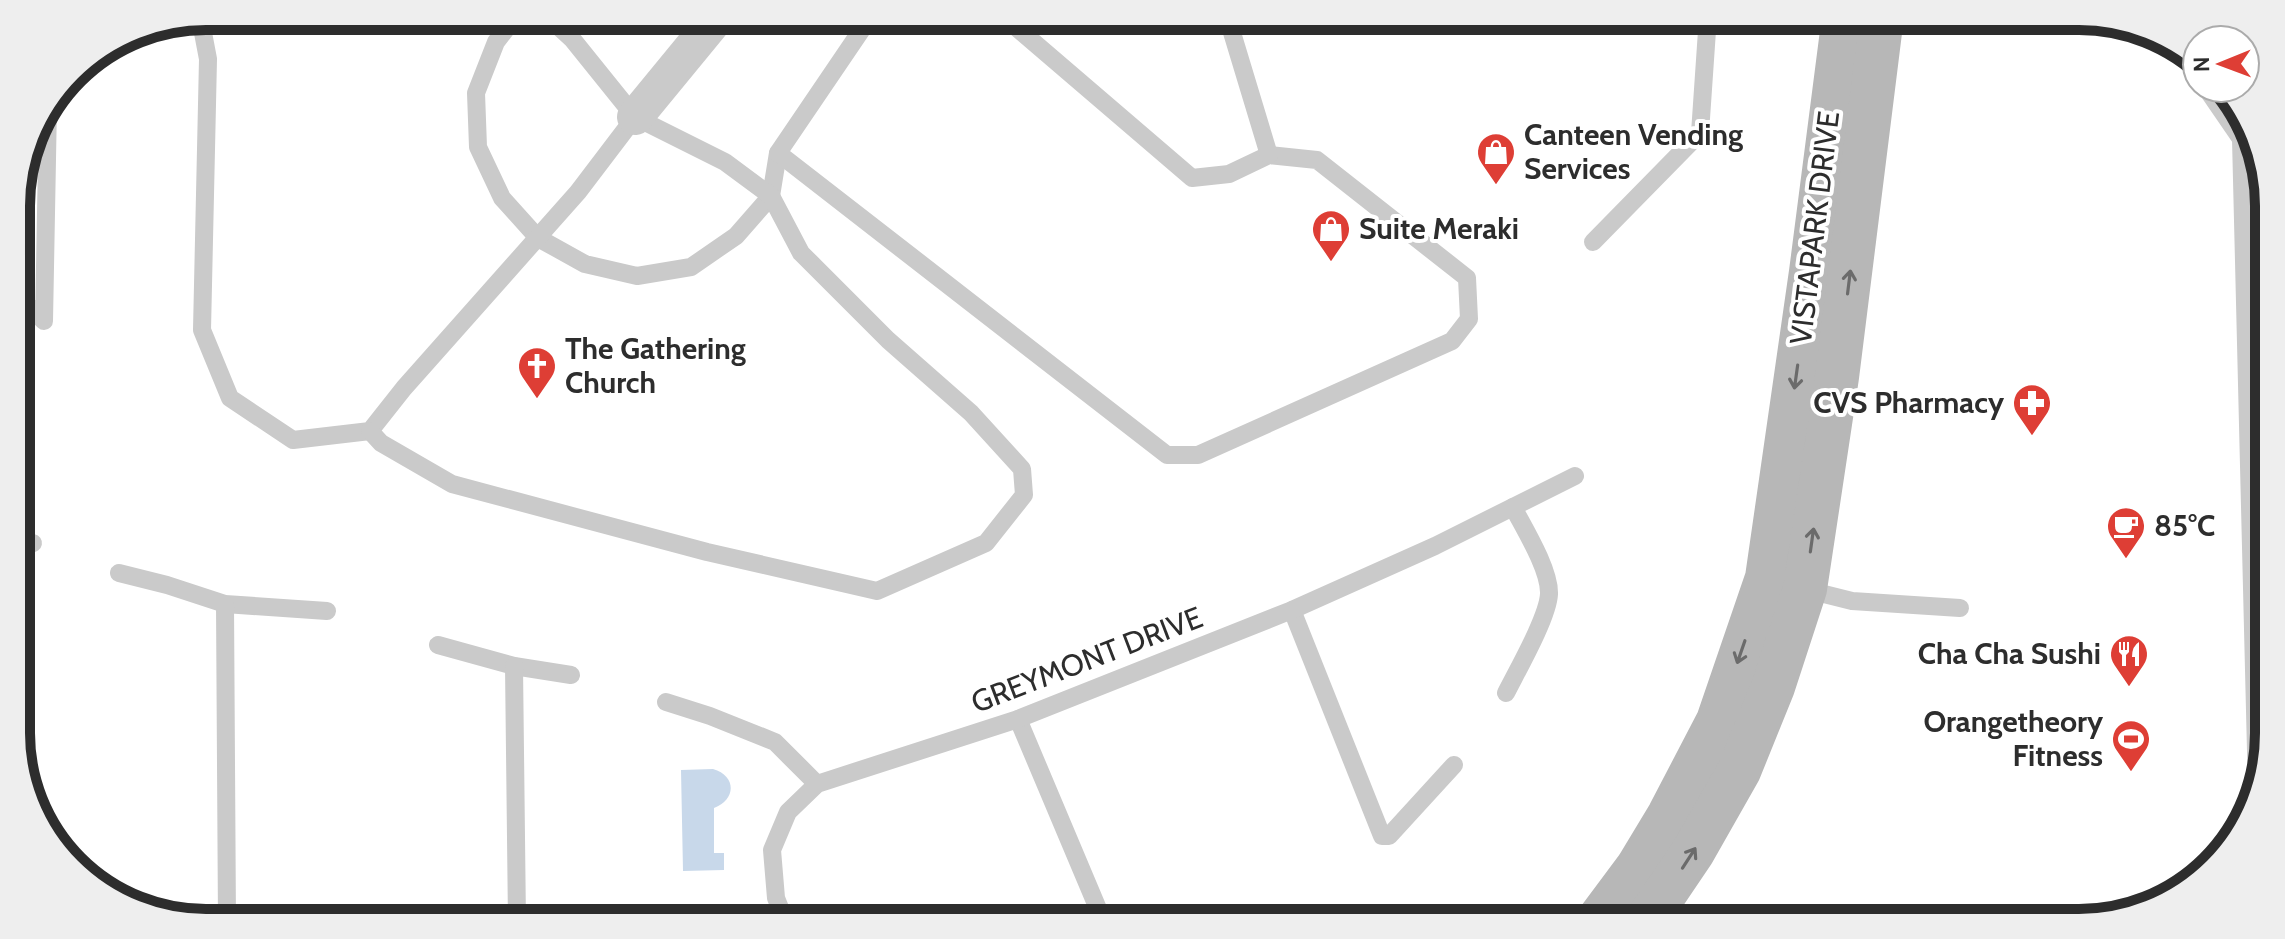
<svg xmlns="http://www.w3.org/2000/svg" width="2285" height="939" font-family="Cabin,sans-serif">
<rect width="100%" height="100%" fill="#fff"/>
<path fill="#c8d8ea" d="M713,769C737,776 736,800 714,808V853H724V870L683,871L681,770Z"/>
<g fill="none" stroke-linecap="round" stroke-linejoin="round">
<g stroke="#cacaca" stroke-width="18">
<polyline points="516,16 496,42 476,93 478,147 502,198 538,238 585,264 637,276 691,267 736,236 771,196 778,153"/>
<polyline points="871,16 778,153 1167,455 1198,455 1452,341 1469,319 1467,278 1317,160 1269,155 1229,174 1192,178 1003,16"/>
<polyline points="1227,16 1269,155"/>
<polyline points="200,17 208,59 202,330 230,398 293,440 370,431 404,388 578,192 635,117"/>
<polyline points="2182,54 2197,75"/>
<polyline points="2206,88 2241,139 2257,792"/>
<polyline points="2243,191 2267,190"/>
<polyline points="1593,242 1700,133 1708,16"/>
<polyline points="17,295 44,321 48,105"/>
<polyline points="370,431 381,443 452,484 707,552 877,591 986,543 1024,495 1022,469 971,413 888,340 801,253 771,196 725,162 635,117 573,40 547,16"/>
<polyline points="17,540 33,543"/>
<polyline points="119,573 167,585 225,604 327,611"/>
<polyline points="1804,589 1852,601 1960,608"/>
<polyline points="225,604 227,923"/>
<polyline points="1292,610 1382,836 1389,836 1454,765"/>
<polyline points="438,645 514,666 571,675"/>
<polyline points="514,666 517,923"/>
<path d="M1506,693C1517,671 1548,617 1549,594C1550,570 1524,528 1513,507"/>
<polyline points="666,702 710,716 775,742 817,784"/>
<polyline points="1018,719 1104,923"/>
<polyline points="786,923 776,898 772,850 788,812 817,784 1018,719 1292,610 1435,546 1575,476"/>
</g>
<polyline stroke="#cacaca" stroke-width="36" points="635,117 718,16"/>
<g stroke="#b7b7b7" stroke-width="44">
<polyline points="1596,923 1637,868 1669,815 1718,721 1767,578 1811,272 1844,16"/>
<polyline points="1645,923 1693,852 1739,771 1773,687 1805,589 1837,377 1882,16"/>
</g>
</g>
<defs><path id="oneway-shaft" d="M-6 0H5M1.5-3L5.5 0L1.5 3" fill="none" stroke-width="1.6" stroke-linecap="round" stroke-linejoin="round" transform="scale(2)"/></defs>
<g stroke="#6b6b6b">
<use href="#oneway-shaft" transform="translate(1849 282) rotate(-83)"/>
<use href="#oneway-shaft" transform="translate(1796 377) rotate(98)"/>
<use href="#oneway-shaft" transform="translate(1812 540) rotate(-82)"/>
<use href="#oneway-shaft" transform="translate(1741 652) rotate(109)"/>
<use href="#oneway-shaft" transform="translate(1689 858) rotate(-57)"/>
</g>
<defs>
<symbol id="shop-pin" viewBox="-11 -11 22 30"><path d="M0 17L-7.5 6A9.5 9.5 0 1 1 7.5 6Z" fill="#de3e35" stroke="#fff"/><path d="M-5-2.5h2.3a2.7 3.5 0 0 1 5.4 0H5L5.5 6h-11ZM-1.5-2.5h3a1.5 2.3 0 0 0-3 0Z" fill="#fff"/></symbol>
<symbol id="church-pin" viewBox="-11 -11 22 30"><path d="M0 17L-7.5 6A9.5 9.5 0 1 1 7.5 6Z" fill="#de3e35" stroke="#fff"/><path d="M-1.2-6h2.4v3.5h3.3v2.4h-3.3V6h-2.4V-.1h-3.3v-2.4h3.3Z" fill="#fff"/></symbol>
<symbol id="pharmacy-pin" viewBox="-11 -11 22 30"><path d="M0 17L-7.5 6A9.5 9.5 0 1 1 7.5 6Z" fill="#de3e35" stroke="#fff"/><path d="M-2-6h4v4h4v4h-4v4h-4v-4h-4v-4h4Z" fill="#fff"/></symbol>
<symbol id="cafe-pin" viewBox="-11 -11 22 30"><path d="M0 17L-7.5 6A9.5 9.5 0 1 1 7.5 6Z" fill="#de3e35" stroke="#fff"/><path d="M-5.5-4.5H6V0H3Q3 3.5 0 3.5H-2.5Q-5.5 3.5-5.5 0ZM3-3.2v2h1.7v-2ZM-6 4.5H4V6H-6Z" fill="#fff"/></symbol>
<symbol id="restaurant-pin" viewBox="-11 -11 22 30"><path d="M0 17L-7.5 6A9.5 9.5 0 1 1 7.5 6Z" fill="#de3e35" stroke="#fff"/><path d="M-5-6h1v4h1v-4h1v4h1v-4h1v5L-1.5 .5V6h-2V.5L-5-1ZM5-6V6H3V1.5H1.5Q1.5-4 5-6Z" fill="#fff"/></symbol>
<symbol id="stadium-pin" viewBox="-11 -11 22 30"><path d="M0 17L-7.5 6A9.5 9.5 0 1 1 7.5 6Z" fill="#de3e35" stroke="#fff"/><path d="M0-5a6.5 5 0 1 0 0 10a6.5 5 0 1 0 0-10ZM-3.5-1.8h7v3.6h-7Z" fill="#fff"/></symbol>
</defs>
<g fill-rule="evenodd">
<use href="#shop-pin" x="1474" y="130" width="44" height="60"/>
<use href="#shop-pin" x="1309" y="207" width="44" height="60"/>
<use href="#church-pin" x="515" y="344" width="44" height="60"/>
<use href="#pharmacy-pin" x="2010" y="381" width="44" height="60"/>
<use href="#cafe-pin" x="2104" y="504" width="44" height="60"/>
<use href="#restaurant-pin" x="2107" y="632" width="44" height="60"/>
<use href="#stadium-pin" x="2109" y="717" width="44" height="60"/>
</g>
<g text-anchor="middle" stroke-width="8" stroke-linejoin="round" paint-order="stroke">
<g font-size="30" font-weight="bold" fill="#2d2d2d" stroke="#fff" text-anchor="start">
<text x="1524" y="145">Canteen Vending<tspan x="1524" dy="34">Services</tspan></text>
<text x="1359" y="239">Suite Meraki</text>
<text x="565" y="359">The Gathering<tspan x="565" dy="34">Church</tspan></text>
<text x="2004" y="413" text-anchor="end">CVS Pharmacy</text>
<text x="2154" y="536">85°C</text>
<text x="2101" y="664" text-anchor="end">Cha Cha Sushi</text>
<text x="2103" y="732" text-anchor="end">Orangetheory<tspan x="2103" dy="34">Fitness</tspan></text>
</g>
<g font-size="30" fill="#2d2d2d" stroke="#fff">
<text transform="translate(1815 228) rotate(-83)" y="10">VISTAPARK DRIVE</text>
<text transform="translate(1087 660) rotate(-21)" y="10">GREYMONT DRIVE</text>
</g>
</g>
<path d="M0 0H2285V939H0ZM206 30H2079A176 176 0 0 1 2255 206V733A176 176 0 0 1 2079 909H206A176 176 0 0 1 30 733V206A176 176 0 0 1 206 30Z" fill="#eee" fill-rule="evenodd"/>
<path fill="none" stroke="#2d2d2d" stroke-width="10" d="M206 30H2079A176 176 0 0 1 2255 206V733A176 176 0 0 1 2079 909H206A176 176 0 0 1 30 733V206A176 176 0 0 1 206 30Z"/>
<g transform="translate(2221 64) rotate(269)"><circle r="38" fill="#ffffff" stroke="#ababab" stroke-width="2"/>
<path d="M0-6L14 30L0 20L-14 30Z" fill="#de3e35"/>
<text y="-12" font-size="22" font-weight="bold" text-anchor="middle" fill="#2d2d2d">N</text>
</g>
</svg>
